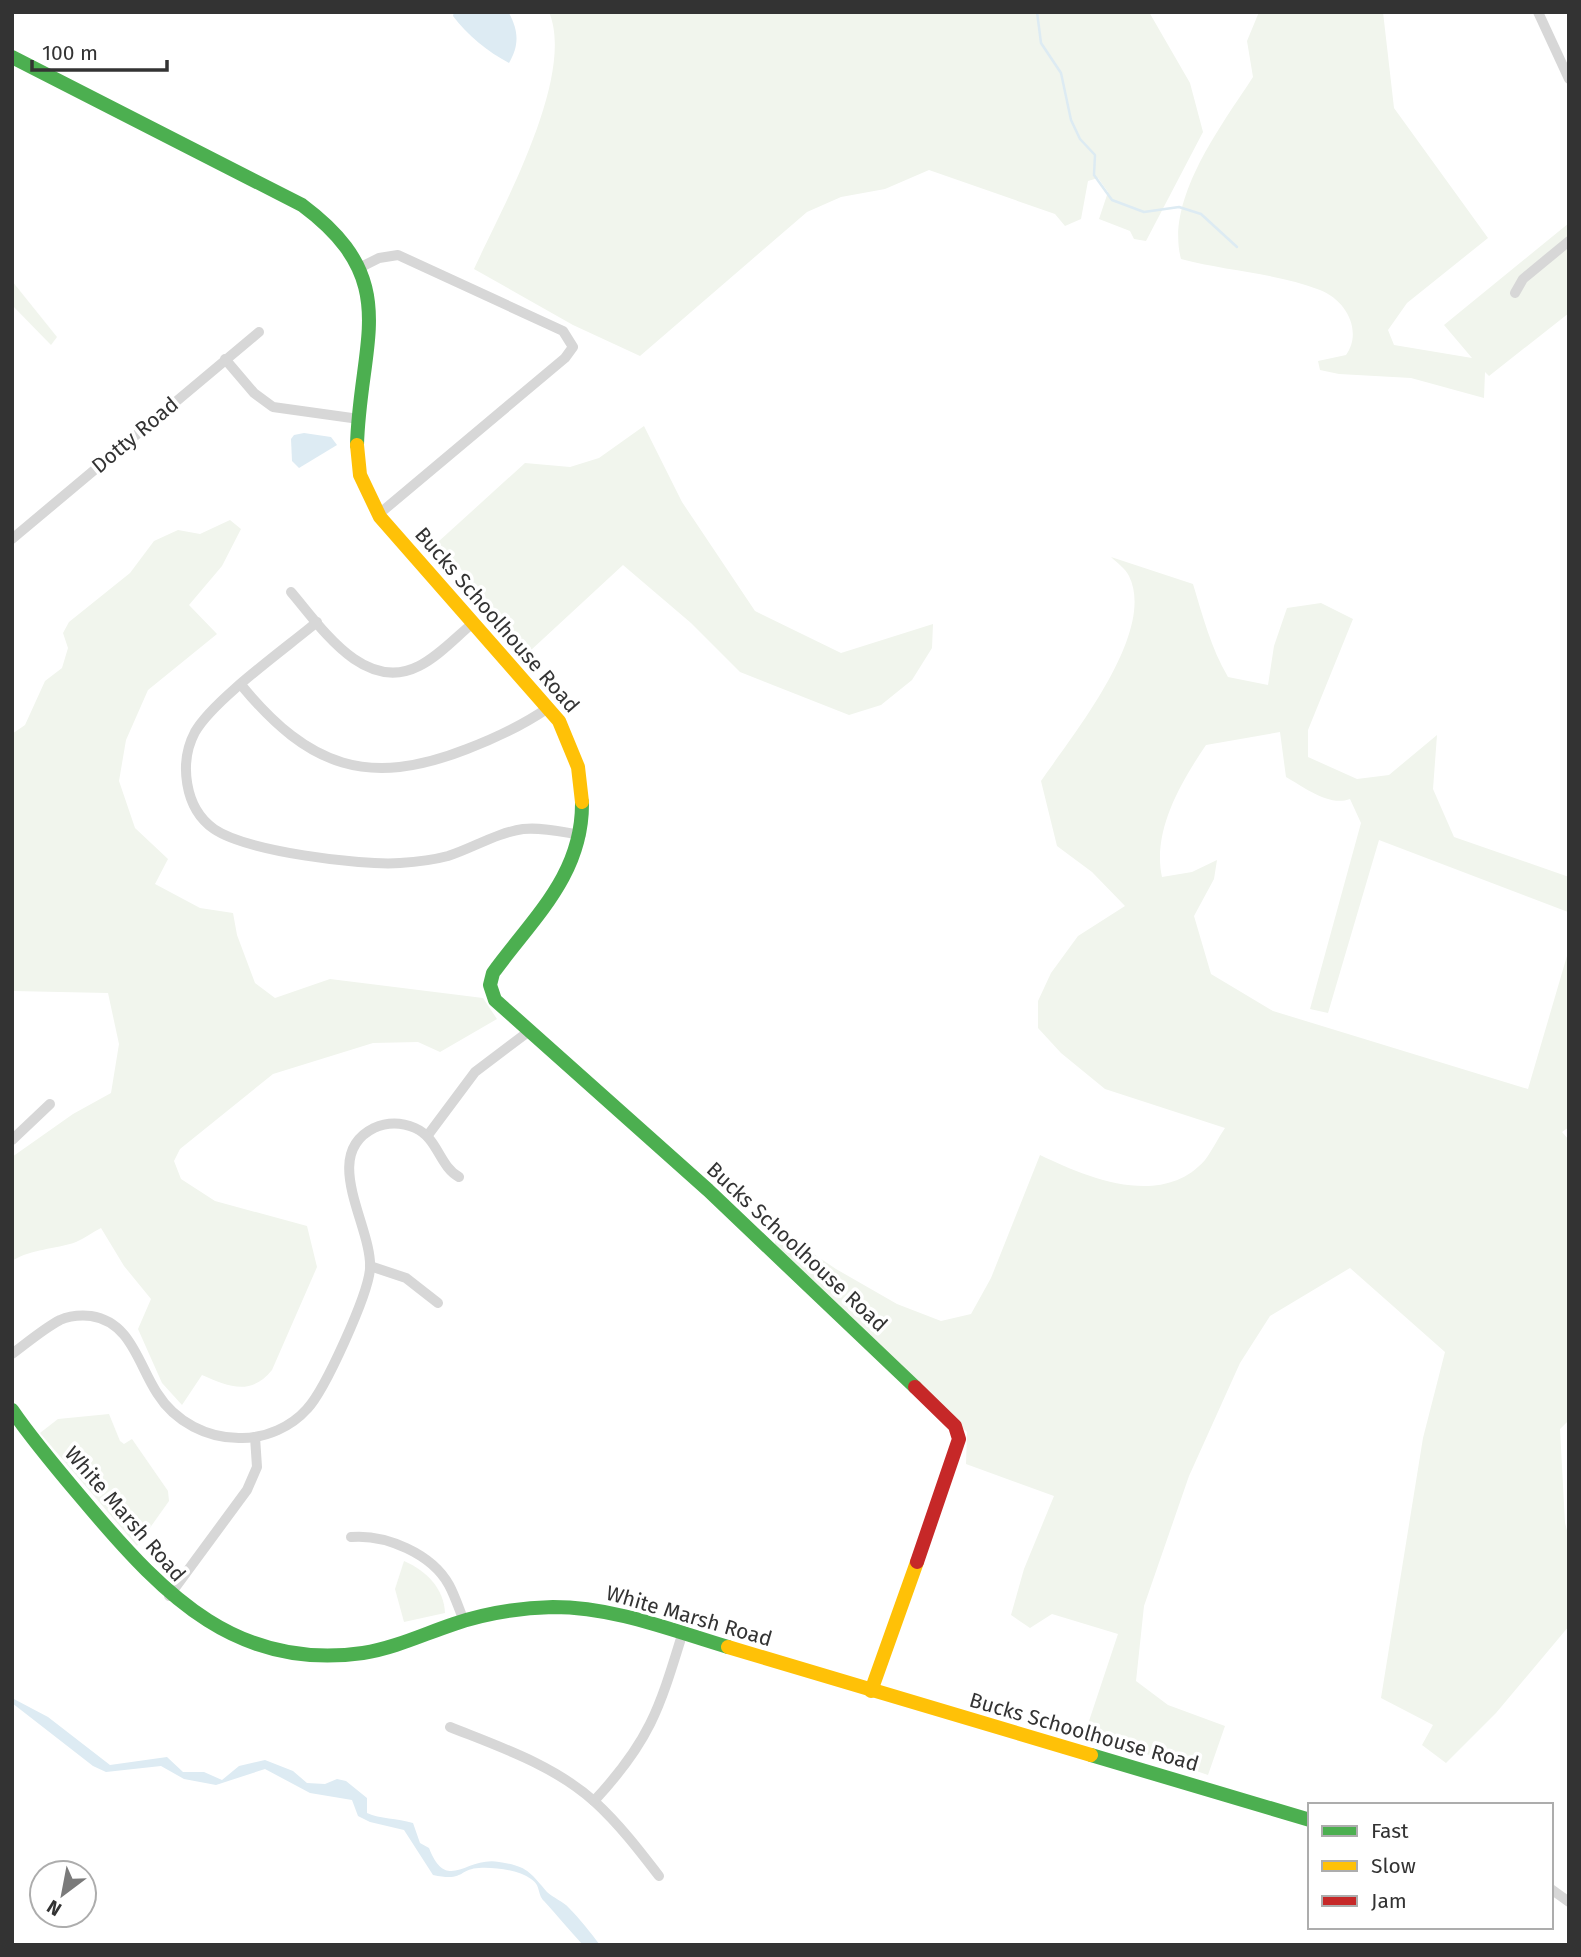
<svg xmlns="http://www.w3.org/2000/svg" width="1581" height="1957" font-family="'Fira Sans',sans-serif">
<rect width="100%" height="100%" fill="#fff"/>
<g fill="#f1f5ed">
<path d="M549,12H1149L1190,83L1203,132L1146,241L1134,239L1130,231L1099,219L1108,192L1098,178L1088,181L1081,219L1065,226L1055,214L929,170L885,189L841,197L807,212L640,356L573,325L474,269C502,208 576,76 549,12Z"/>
<path d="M1259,12H1383L1394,108L1488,238L1407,303L1388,330L1394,345L1472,358L1444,325L1569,223V313L1489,376L1485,372L1484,398L1411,378L1339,374L1320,370L1318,361L1346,355C1363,331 1346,300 1320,290C1276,273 1226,271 1181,259C1165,199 1222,125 1253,77L1247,41Z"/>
<polygon points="12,281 57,337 51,345 12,305"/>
<polygon points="644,426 682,502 755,611 841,653 933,624 932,648 912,680 881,705 849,715 740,672 691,623 623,565 530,651 438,542 525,463 570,467 599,458"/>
<path d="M230,520L241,529L222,566L189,605L217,634L148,690L126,740L119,781L135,828L168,859L155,884L200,908L233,913L237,935L255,983L275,998L330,979L483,998L497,1019L440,1052L418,1042L373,1043L273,1074L180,1149L174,1161L181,1179L215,1201L307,1226L317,1267L272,1370C251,1396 229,1387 202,1375L182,1405L162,1383L138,1329L151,1299L124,1266L101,1228C93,1232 85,1238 76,1242C54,1250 33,1248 12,1261V1157L73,1114L111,1093L119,1044L108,993L12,991V734L25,725L45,681L62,668L68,648L63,633L69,622L130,573L154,541L178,530L200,534Z"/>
<path d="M1111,557L1193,584C1203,617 1211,648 1228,677L1268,685L1274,646L1287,608L1321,603L1353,619L1308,730V757L1357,779L1389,775L1437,735L1433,789L1454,837L1569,877L1568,912L1379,840L1328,1013L1310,1009L1361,823L1350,799C1329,807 1304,787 1286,777L1280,732L1206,745C1181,782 1152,831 1162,877L1192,872L1217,860L1214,879L1194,916L1211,974L1273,1011L1528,1089L1569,949V1127L1562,1132L1569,1140V1420L1560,1429L1565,1523L1569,1538V1626L1496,1713L1446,1763L1422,1745L1433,1725L1381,1698L1423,1438L1445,1352L1350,1268L1270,1316L1240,1363L1189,1476L1144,1606L1136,1681L1168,1705L1225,1726L1208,1775L1085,1733L1118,1634L1052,1614L1030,1628L1011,1615L1024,1569L1054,1496L966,1464L967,1432L775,1246V1228L836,1269L897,1304L941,1321L971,1314L991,1278L1040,1155C1088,1178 1162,1209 1205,1160C1212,1151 1218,1138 1225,1128L1105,1089L1061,1053L1038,1028V1001L1051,973L1078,936L1125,906L1092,872L1057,846L1041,781C1072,736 1157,632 1129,576C1126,569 1116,562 1111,557Z"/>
<polygon points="109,1414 120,1441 124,1444 132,1439 168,1491 169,1501 137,1546 40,1433 58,1419"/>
<path d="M404,1561C427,1571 444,1589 445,1613L404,1622L395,1589Z"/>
</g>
<g fill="#ddebf3">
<path d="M454,12L509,13C519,32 519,45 509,63C488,52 467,35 453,16Z"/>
<polygon points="304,433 331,437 337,445 299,468 292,461 291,439 294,435"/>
<path d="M12,1698L48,1717L110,1765L167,1757L183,1772H204L222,1780L239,1766L265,1760L293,1771L307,1783L325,1784L337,1779L346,1781L367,1798V1813C380,1819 397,1818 413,1823L420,1843L429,1848C447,1894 466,1856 499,1862C527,1866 530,1872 547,1892C553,1898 563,1901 569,1908C579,1918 591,1933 600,1945H583C569,1930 557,1915 544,1901C537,1894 541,1885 531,1879C519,1870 494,1867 479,1868C458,1869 465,1882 433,1875L404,1830L370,1822L358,1816L352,1800L310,1793L265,1769L216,1785L184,1779L161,1766L106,1772L93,1766L12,1703Z"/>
</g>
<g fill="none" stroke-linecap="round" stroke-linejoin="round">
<polyline stroke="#ddebf3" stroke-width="2.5" points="1037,12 1041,43 1061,73 1071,120 1080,139 1095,155 1094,175 1112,200 1144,212 1179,207 1201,214 1237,247"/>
<g stroke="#d7d7d7" stroke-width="10">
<polyline points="1538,12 1569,79"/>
<polyline points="361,267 379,258 398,255 563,331 573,347 565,358 379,514"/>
<polyline points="1515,293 1523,279 1569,241"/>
<polyline points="225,359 254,393 273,407 359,419"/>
<polyline points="12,539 259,332"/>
<path d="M291,592C321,627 364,694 419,666C439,656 456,637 473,623"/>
<path d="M317,622C286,648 213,700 195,732C179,762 184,808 214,829C246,851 360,866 400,863C416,862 433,860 448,856C473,848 496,833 523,829C542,827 562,832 581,835"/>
<path d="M242,686C309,767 368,788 467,749C496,738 523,725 548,708"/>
<polyline points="428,1135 475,1072 528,1032"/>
<polyline points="12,1140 50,1104"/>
<polyline points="370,1266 406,1278 438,1303"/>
<path d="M12,1354C27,1343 43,1329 60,1320C69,1316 80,1315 91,1316C131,1322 138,1364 157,1393C175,1422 208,1439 242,1438C266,1438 291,1427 307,1409C325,1390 368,1295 370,1269C373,1227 319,1155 374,1128C387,1122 401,1122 415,1128C438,1138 439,1166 459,1177"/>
<path d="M351,1537C386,1534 432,1554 449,1585C455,1596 459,1609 464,1621"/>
<polyline points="169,1596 247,1490 257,1467 255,1437"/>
<path d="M450,1727C500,1747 554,1765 595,1802C619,1824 639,1850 659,1876"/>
<path d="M594,1801C649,1742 659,1710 682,1635"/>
<polyline points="1551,1889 1569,1902"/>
</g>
<g stroke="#4caf50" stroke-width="14">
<path d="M12,57L302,205C404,281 360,339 357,445"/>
<path d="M582,802C583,875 533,918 493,973L490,985L495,1000L708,1190L915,1387"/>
<path d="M12,1410C36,1445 64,1477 91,1509C165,1596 238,1671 363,1653C395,1648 424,1634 454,1624C486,1613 519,1608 553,1607C614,1607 671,1630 728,1647"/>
<polyline points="1091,1755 1310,1820"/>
</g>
<g stroke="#ffc107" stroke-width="14">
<polyline points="357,445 360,475 380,517 559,721 578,767 582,802"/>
<polyline points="728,1647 1091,1755"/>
<polyline points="871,1691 917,1562"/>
</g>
<polyline stroke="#c62828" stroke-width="14" points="915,1387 955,1426 959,1439 917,1562"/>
</g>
<g text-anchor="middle" stroke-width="7" stroke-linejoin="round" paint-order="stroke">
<g font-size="21" fill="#333" stroke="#fff">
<text transform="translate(135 435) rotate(-40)" y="7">Dotty Road</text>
<text transform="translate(497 620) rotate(49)" y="7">Bucks Schoolhouse Road</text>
<text transform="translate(797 1247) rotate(43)" y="7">Bucks Schoolhouse Road</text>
<text transform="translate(125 1514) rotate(49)" y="7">White Marsh Road</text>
<text transform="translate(689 1616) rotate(16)" y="7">White Marsh Road</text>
<text transform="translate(1084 1732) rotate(16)" y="7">Bucks Schoolhouse Road</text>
</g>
</g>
<rect width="1581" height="1957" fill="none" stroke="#333333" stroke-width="28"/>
<rect x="1308" y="1803" width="245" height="126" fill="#ffffff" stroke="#adadad" stroke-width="2"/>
<rect x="1322" y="1826" width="35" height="10" fill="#4caf50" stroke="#adadad" stroke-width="2"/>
<text x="1371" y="1838" font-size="21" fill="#333333">Fast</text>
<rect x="1322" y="1861" width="35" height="10" fill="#ffc107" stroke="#adadad" stroke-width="2"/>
<text x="1371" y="1873" font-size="21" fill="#333333">Slow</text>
<rect x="1322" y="1896" width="35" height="10" fill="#c62828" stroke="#adadad" stroke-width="2"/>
<text x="1371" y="1908" font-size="21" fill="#333333">Jam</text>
<g transform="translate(63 1894) rotate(212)"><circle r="33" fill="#ffffff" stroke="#adadad" stroke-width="2"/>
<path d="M0-5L12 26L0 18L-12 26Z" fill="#7a7a7a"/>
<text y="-10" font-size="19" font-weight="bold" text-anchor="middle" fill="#333333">N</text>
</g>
<path d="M32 60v10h135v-10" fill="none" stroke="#333333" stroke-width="3.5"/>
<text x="42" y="60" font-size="21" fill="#333333" stroke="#ffffff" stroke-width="5" paint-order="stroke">100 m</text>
</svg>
